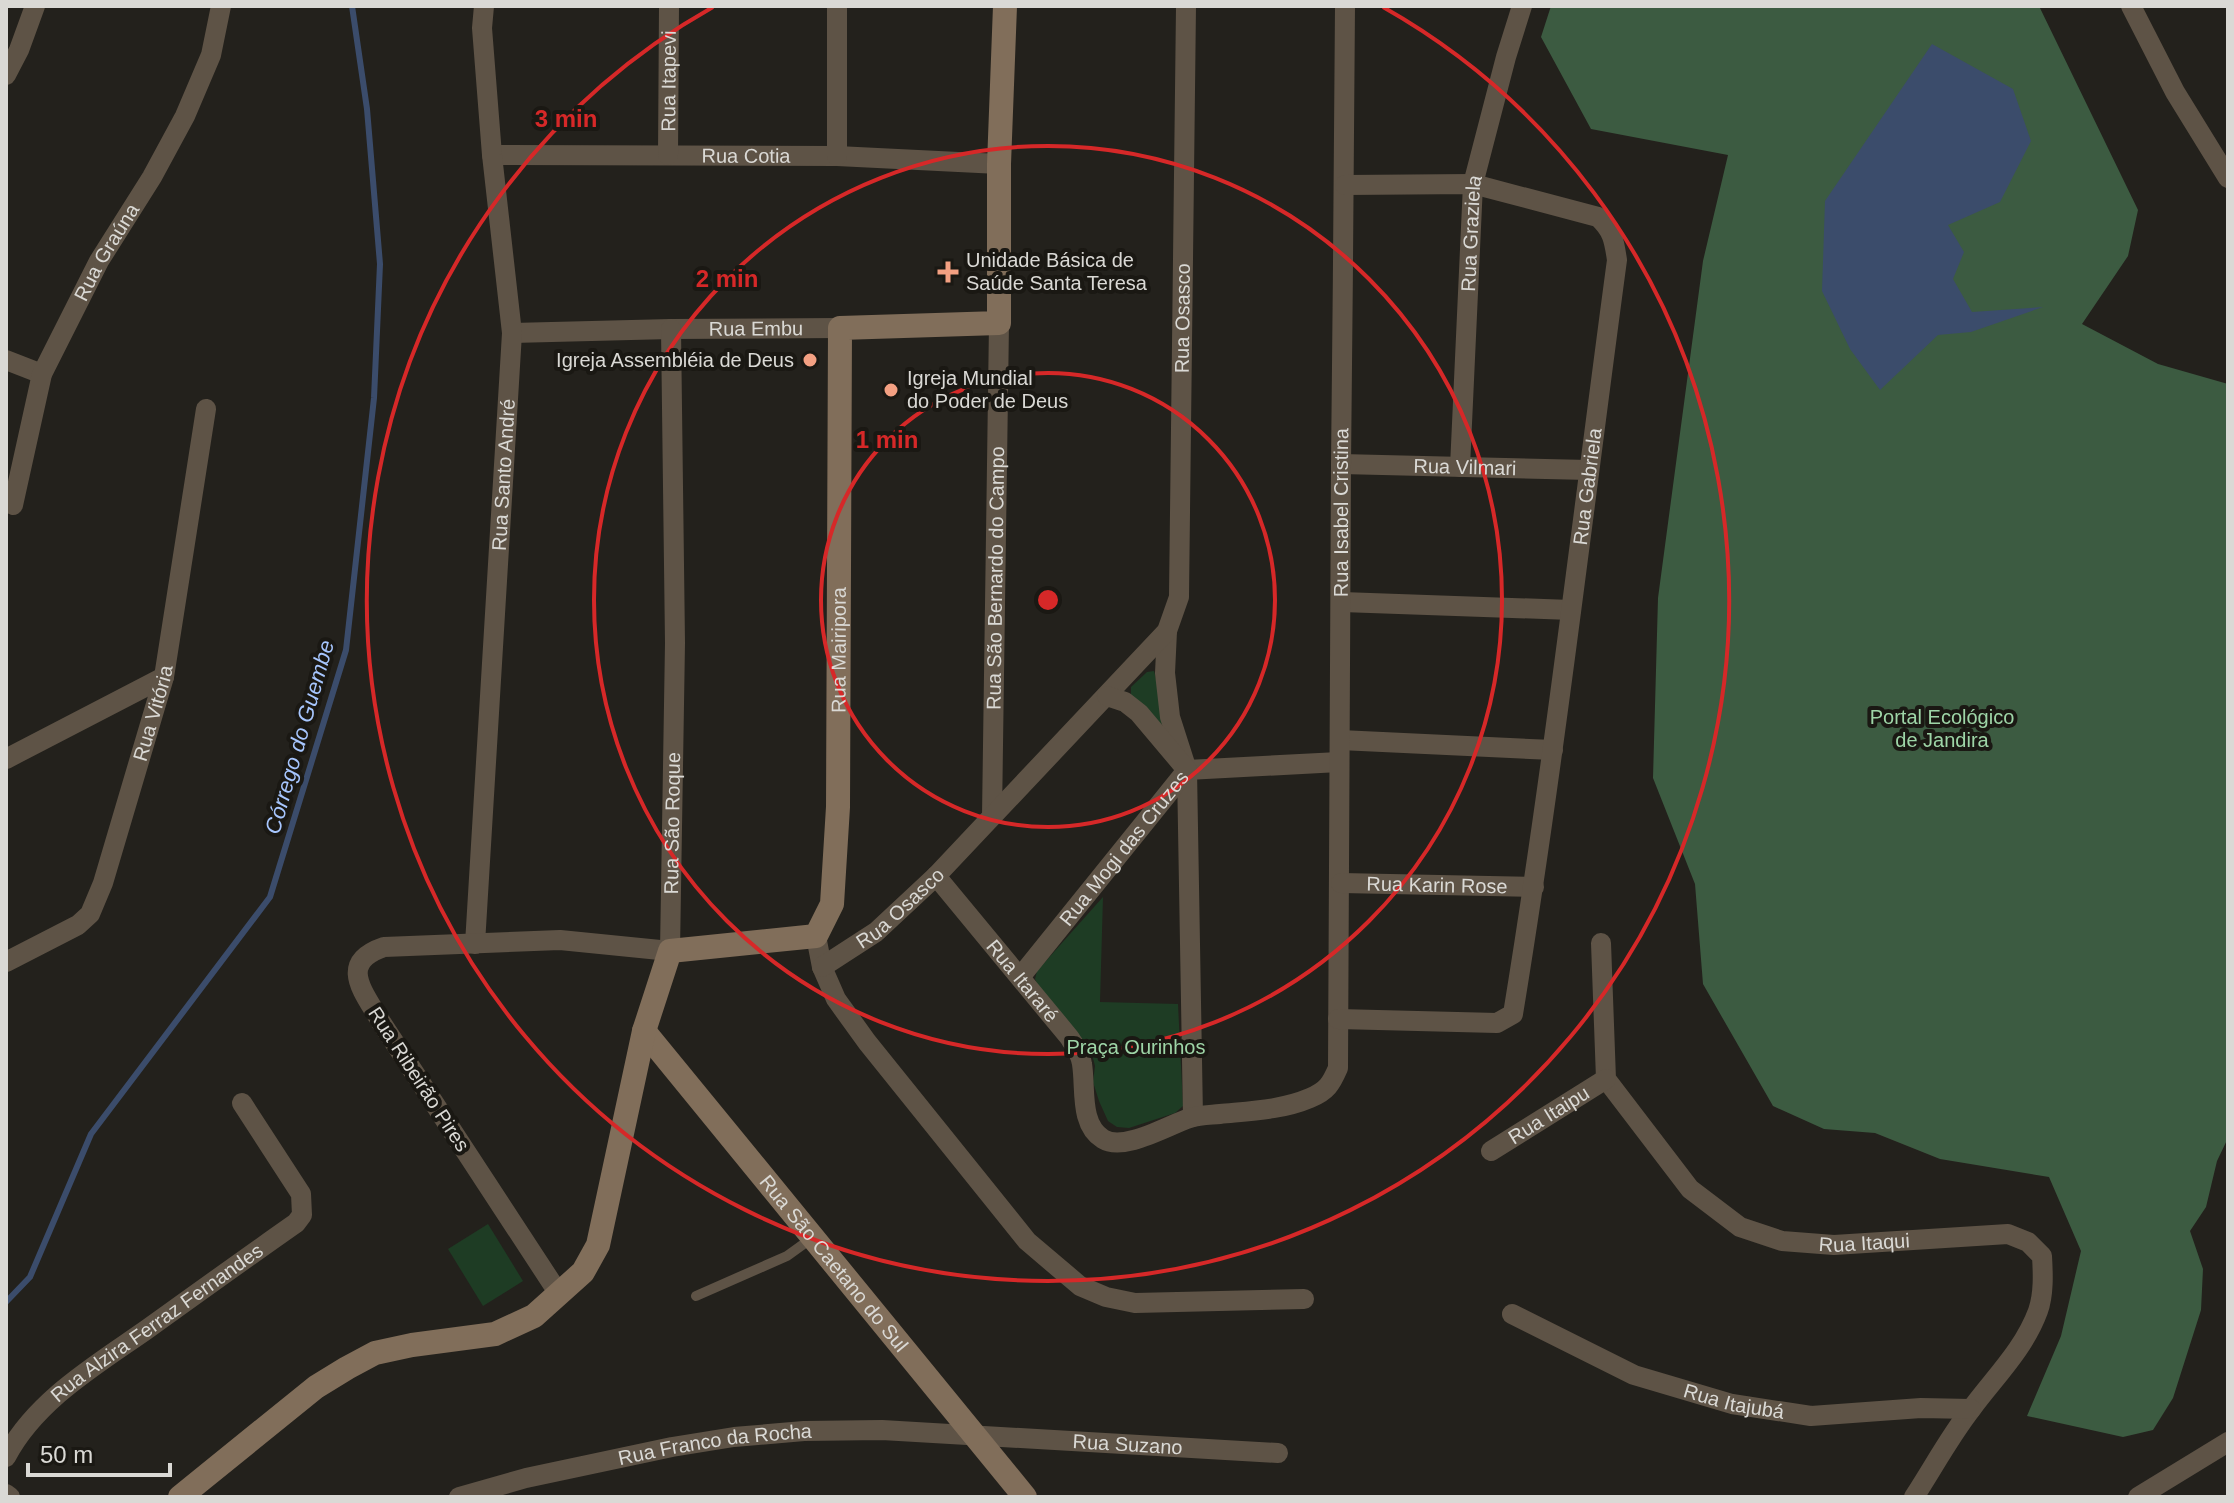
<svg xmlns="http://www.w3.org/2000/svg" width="2234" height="1503" font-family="Arial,sans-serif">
<rect width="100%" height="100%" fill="#23211c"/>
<g fill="#1e3c24">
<polygon points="1154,671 1167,723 1161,725 1131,698 1131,687 1147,672"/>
<polygon points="1103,897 1100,1002 1178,1004 1183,1106 1175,1113 1129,1128 1117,1127 1108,1121 1099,1101 1093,1082 1095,1066 1091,1050 1040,989 1035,979 1037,971"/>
<polygon points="488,1224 523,1281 483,1306 448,1249"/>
</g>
<polygon fill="#3c5b41" points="1551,6 2039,6 2138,210 2128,256 2082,324 2158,364 2228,384 2228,1138 2217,1161 2206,1207 2190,1231 2203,1269 2201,1310 2173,1398 2153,1430 2123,1437 2027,1416 2061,1336 2081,1251 2049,1177 1940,1159 1875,1133 1824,1129 1773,1106 1703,984 1695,884 1653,778 1658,598 1703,261 1728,155 1591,129 1541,37"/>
<polygon fill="#3b4c6b" points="1932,44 2013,89 2031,141 2000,202 1948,225 1964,252 1953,279 1972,312 2043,307 1971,332 1938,335 1880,390 1850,349 1822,291 1825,201"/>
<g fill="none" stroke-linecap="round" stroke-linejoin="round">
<polyline stroke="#3b4c6b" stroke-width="6" points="6,1302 30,1277 91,1134 270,897 346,650 374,398 380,264 367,109 352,6"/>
<polyline stroke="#5e5346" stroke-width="10" points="696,1296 787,1256 812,1238"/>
<g stroke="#5e5346" stroke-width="20">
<polyline points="2131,6 2175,92 2228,178"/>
<polyline points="6,75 19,50 35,6"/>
<path id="s1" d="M492,155L837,156L999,164"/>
<path id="s2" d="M668,155L669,6"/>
<polyline points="837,156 837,6"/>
<path id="s3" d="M512,333L671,329L840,328"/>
<polyline points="6,360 42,374"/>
<path id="s4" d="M1341,464L1589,470"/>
<path id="s5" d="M1460,467L1473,184L1506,57L1522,6"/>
<path id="s6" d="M13,505L42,374L99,261L152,177L185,116L211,55L221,6"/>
<polyline points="1342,602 1571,610"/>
<polyline points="1167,631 1165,673 1170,717 1187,770 1193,1117"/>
<polyline points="1340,740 1553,750"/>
<polyline points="6,759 164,677"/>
<polyline points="1187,770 1339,762"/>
<path id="s7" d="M992,816L999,323"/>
<path id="s8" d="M936,876L1069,1037C1075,1046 1081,1054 1082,1064C1086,1088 1079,1124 1103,1139C1124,1152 1168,1125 1190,1118C1199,1115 1210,1115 1220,1114C1250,1111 1282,1110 1310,1098C1327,1091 1331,1084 1338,1068C1340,867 1341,666 1341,465C1342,312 1345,159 1345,6"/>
<path id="s9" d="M1341,883L1534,887"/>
<polyline points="816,936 822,967 836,999 867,1042 1027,1241 1080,1286 1106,1297 1135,1303 1304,1299"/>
<path id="s10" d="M1601,943L1606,1079L1690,1189L1740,1227L1782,1241L1834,1245L2008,1234L2028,1242L2042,1256C2043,1273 2044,1294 2038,1311C2024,1349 1995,1377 1972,1408C1950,1436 1933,1468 1914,1497"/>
<path id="s11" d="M475,944L512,333L492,155L482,28L484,6"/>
<path id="s12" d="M6,962L78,925L90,914L103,883L164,677L206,409"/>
<path id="s13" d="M822,967L876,932L936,876L1167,631L1179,597L1186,6"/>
<path id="s14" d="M1021,976L1187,770L1139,713L1125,702L1107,696"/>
<path id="s15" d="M1338,1019L1497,1023L1513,1014C1554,764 1583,512 1617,260C1614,240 1613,231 1598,217L1473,184L1345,185"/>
<path id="s16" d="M1491,1151L1606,1079"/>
<path id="s17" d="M559,1294L381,1022C364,992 337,963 384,947L560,940L670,951L675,643L671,329"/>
<path id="s18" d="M1512,1314L1634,1375L1732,1404L1811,1416L1921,1408L1971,1409"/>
<path id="s19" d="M6,1457C35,1401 96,1365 146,1330C196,1294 246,1258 296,1223L302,1215L301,1194L242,1103"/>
<polyline points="6,1494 10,1497"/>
<path id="s20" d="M459,1497L526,1478L672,1447L734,1437L804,1431L882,1430L1278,1453"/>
<polyline points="2138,1497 2228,1442"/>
</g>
<g stroke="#816e5a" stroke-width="24">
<path id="s21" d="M644,1031L1025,1497"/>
<path id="s22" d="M180,1497L316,1387L347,1368L375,1353L412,1345L495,1334L534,1316L583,1272L598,1245L644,1031L670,951L816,936L832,904L838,807L840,328L999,323V164L1005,6"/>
</g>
</g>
<g fill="none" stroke="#d62828" stroke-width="4">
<circle cx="1048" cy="600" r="227"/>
<circle cx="1048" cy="600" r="454"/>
<path d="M1383 7A681 681 0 1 1 713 7"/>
</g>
<g fill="#f3a082" stroke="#1a1813" stroke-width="3">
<path d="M944 260h8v8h8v8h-8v8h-8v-8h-8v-8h8z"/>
<circle cx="810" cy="360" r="8"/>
<circle cx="891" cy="390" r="8"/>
</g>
<g text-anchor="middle" stroke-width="8" stroke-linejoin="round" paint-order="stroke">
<g font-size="20" fill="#dad9d5" stroke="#1a1813">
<text dy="7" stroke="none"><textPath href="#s2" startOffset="74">Rua Itapevi</textPath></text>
<text dy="7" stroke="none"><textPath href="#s1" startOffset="254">Rua Cotia</textPath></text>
<text dy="7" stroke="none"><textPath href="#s5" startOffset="234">Rua Graziela</textPath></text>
<text dy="7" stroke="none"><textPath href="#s6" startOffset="272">Rua Graúna</textPath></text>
<text dy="7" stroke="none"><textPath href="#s13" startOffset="798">Rua Osasco</textPath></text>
<text dy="7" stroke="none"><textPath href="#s3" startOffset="244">Rua Embu</textPath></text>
<text dy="7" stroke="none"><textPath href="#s4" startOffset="124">Rua Vilmari</textPath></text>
<text dy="7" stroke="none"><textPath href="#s11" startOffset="470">Rua Santo André</textPath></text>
<text dy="7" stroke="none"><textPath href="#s15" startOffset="710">Rua Gabriela</textPath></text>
<text dy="7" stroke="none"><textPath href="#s8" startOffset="1132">Rua Isabel Cristina</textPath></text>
<text dy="7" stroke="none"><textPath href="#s7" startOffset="238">Rua São Bernardo do Campo</textPath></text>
<text dy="7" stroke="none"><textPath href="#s22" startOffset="1244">Rua Mairipora</textPath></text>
<text dy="7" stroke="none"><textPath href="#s12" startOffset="308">Rua Vitória</textPath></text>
<text dy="7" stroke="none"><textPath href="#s17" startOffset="834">Rua São Roque</textPath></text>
<text dy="7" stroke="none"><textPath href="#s14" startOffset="164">Rua Mogi das Cruzes</textPath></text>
<text dy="7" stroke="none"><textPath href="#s9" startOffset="96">Rua Karin Rose</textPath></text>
<text dy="7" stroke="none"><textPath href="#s13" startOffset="98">Rua Osasco</textPath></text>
<text dy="7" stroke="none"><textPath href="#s8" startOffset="136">Rua Itararé</textPath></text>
<text transform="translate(419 1079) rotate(57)" y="7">Rua Ribeirão Pires</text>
<text dy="7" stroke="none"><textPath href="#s16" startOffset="68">Rua Itaipu</textPath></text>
<text dy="7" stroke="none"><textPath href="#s10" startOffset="464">Rua Itaqui</textPath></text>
<text dy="7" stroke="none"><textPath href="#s21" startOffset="300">Rua São Caetano do Sul</textPath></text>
<text dy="7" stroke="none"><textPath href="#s19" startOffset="204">Rua Alzira Ferraz Fernandes</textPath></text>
<text dy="7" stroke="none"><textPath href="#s18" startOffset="240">Rua Itajubá</textPath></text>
<text dy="7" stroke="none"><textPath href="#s20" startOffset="262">Rua Franco da Rocha</textPath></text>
<text dy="7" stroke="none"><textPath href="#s20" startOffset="676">Rua Suzano</textPath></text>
</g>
<g font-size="20" fill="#dad9d5" stroke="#1a1813" text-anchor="start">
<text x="966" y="267">Unidade Básica de<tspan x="966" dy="23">Saúde Santa Teresa</tspan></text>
<text x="794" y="367" text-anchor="end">Igreja Assembléia de Deus</text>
<text x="907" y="385">Igreja Mundial<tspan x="907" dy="23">do Poder de Deus</tspan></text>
</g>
<g font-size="20" fill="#9ed5a7" stroke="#1a1813">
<text x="1942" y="724">Portal Ecológico<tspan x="1942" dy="23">de Jandira</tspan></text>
<text x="1136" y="1054">Praça Ourinhos</text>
</g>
<g font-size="22" font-style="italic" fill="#a7c6fe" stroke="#1a1813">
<text transform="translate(299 737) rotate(-74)" y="8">Córrego do Guembe</text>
</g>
</g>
<circle cx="1048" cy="600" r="12" fill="#d62828" stroke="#1a1813" stroke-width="4"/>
<g font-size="24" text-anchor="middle" font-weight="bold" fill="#d62828" stroke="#1a1813" stroke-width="8" stroke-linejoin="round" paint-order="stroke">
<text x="566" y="127">3 min</text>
<text x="727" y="287">2 min</text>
<text x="887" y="448">1 min</text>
</g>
<rect width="2234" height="1503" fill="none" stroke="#dad9d5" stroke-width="16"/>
<path d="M28 1463v12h142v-12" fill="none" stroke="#dad9d5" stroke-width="4"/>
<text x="40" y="1463" font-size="24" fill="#dad9d5" stroke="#1a1813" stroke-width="6" paint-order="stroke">50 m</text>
</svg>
